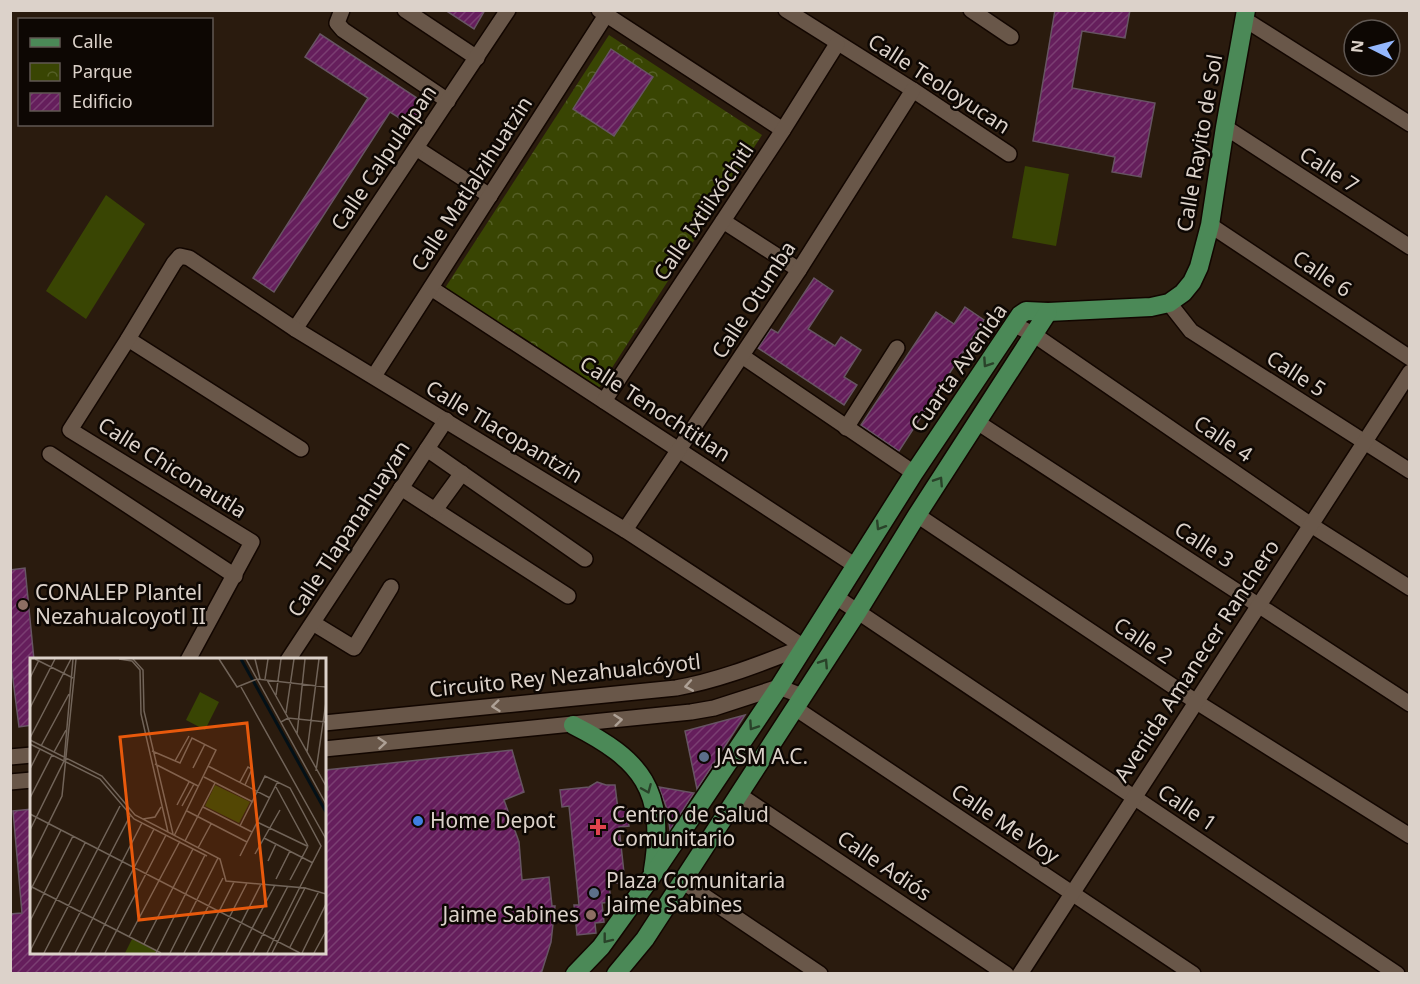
<svg xmlns="http://www.w3.org/2000/svg" width="1420" height="984" font-family="'Noto Sans',sans-serif">
<defs>
<pattern id="park-crowns" width="20" height="18" patternUnits="userSpaceOnUse" patternTransform="scale(1.5)"><rect width="20" height="18" fill="#394503"/><path d="M2 6a3 3 0 1 1 6 0M12 15a3 3 0 1 1 6 0" fill="none" stroke="#555f26"/></pattern>
<pattern id="building-hatch" width="6" height="6" patternUnits="userSpaceOnUse" patternTransform="scale(1.5)"><rect width="6" height="6" fill="#651e5c"/><path d="M-1 1l2-2M0 6l6-6M5 7l2-2" fill="none" stroke="#7a3e72"/></pattern>
</defs>
<rect width="100%" height="100%" fill="#2a1b0e"/>
<polygon fill="url(#park-crowns)" points="609,35 762,135 599,388 445,288"/>
<g fill="#394503">
<polygon points="1025,166 1069,174 1056,246 1012,238"/>
<polygon points="106,195 145,224 86,319 46,291"/>
</g>
<g fill="url(#building-hatch)" stroke="#675463" stroke-width="1.5">
<polygon points="445,10 485,10 474,29"/>
<polygon points="1055,10 1130,10 1125,38 1082,31 1072,88 1155,103 1141,177 1112,172 1115,157 1033,141"/>
<polygon points="320,34 426,104 412,126 390,112 274,292 253,278 368,98 305,57"/>
<polygon points="611,49 653,77 614,136 573,109"/>
<polygon points="814,278 833,291 808,329 835,346 841,337 861,350 844,377 857,385 844,405 758,348 771,329 778,333"/>
<polygon points="965,307 984,320 899,451 861,425 936,312 954,324"/>
<polygon points="25,568 34,660 32,660 32,725 19,727 10,656 10,570"/>
<polygon points="745,715 718,757 697,789 685,731"/>
<polygon points="512,750 524,792 504,800 519,842 522,880 549,877 552,906 555,906 551,942 541,974 10,974 10,914 22,913 13,811 32,809 32,952 324,952 324,791 328,790 326,770"/>
<polygon points="597,782 606,785 615,785 618,810 627,809 629,826 619,827 625,882 609,884 611,902 602,903 604,922 595,923 596,933 577,935 574,905 579,905 569,806 562,807 560,790 589,787"/>
<polygon points="659,787 694,793 670,830 667,809"/>
</g>
<g fill="none" stroke-linecap="round" stroke-linejoin="round">
<defs>
<g id="minor">
<polyline points="342,10 337,23 343,30 448,101"/>
<polyline points="405,10 477,58"/>
<polyline points="599,10 783,130"/>
<polyline points="786,10 913,90 1009,154"/>
<polyline points="971,10 1011,37"/>
<polyline points="1244,19 1410,124"/>
<polyline points="1225,127 1410,247"/>
<polyline points="416,148 490,196"/>
<polyline points="723,221 799,270"/>
<polyline points="1210,225 1410,358"/>
<polyline points="431,288 856,566"/>
<polyline points="1169,303 1191,331 1410,471"/>
<polyline points="1013,324 1033,334 1311,525 1410,588"/>
<polyline points="295,329 508,10"/>
<polyline points="128,339 301,449"/>
<polyline points="742,356 914,473"/>
<polyline points="374,376 606,15"/>
<polyline points="604,401 783,130 837,44"/>
<polyline points="977,422 1410,704"/>
<polyline points="846,428 897,348"/>
<polyline points="427,449 585,559"/>
<polyline points="50,454 235,576"/>
<polyline points="401,488 568,596"/>
<polyline points="435,510 462,473"/>
<polyline points="917,515 1195,701 1410,836"/>
<polyline points="625,530 799,270 913,90"/>
<polyline points="836,597 1397,974"/>
<polyline points="313,623 354,648 391,587"/>
<polyline points="188,660 252,542 70,430 128,339 174,263 180,256 189,258 295,329 625,530 804,647"/>
<polyline points="288,660 446,420"/>
<polyline points="795,708 1193,974"/>
<path d="M324,723L676,688C721,680 762,663 804,647"/>
<polyline points="324,749 691,712 714,708 779,687 802,696"/>
<polyline points="10,757 32,755"/>
<polyline points="10,782 32,780"/>
<polyline points="738,794 1006,974"/>
<polyline points="682,881 820,974"/>
<polyline points="1020,974 1410,372"/>
</g>
<g id="major">
<path d="M573,725C642,760 666,790 653,870"/>
<polyline points="575,974 601,947 652,876 779,687 914,473 1020,315 1026,311 1048,312 1151,307 1169,303 1183,293 1192,282 1199,267 1210,225 1225,127 1246,10"/>
<polyline points="616,974 645,939 858,611 917,515 1048,312"/>
</g>
</defs>
<use href="#minor" stroke="#120600" stroke-width="18"/>
<use href="#major" stroke="#120600" stroke-width="21"/>
<use href="#minor" stroke="#695749" stroke-width="15"/>
<use href="#major" stroke="#4b8957" stroke-width="18"/>
</g>
<defs><path id="oneway-chevron" d="M-2-3.5L2.5 0L-2 3.5" fill="none" stroke-width="1.6" stroke-linecap="round" stroke-linejoin="round" transform="scale(1.5)"/></defs>
<g stroke="#294229">
<use href="#oneway-chevron" transform="translate(987 363) rotate(124)"/>
<use href="#oneway-chevron" transform="translate(939 481) rotate(-57)"/>
<use href="#oneway-chevron" transform="translate(880 526) rotate(122)"/>
<use href="#oneway-chevron" transform="translate(824 663) rotate(-57)"/>
<use href="#oneway-chevron" transform="translate(753 726) rotate(124)"/>
<use href="#oneway-chevron" transform="translate(647 789) rotate(67)"/>
<use href="#oneway-chevron" transform="translate(607 939) rotate(128)"/>
</g>
<g stroke="#aea196">
<use href="#oneway-chevron" transform="translate(689 686) rotate(170)"/>
<use href="#oneway-chevron" transform="translate(496 706) rotate(174)"/>
<use href="#oneway-chevron" transform="translate(618 720) rotate(-6)"/>
<use href="#oneway-chevron" transform="translate(382 743) rotate(-5)"/>
</g>
<g fill="#8d6e63" stroke="#0d0703" stroke-width="2">
<circle cx="23" cy="605" r="6"/>
<circle cx="591" cy="915" r="6"/>
</g>
<g fill="#5c6f8a" stroke="#0d0703" stroke-width="2">
<circle cx="704" cy="757" r="6"/>
<circle cx="594" cy="893" r="6"/>
</g>
<circle fill="#3f7fe0" stroke="#0d0703" stroke-width="2" cx="418" cy="821" r="6"/>
<path fill="#e0444e" stroke="#0d0703" stroke-width="2" d="M595 818h6v6h6v6h-6v6h-6v-6h-6v-6h6z"/>
<g text-anchor="middle" stroke-width="5" stroke-linejoin="round" paint-order="stroke">
<g font-size="21" fill="#dcd2ca" stroke="#0d0703">
<text transform="translate(939 84) rotate(33)" y="7">Calle Teoloyucan</text>
<text transform="translate(1200 143) rotate(-80)" y="7">Calle Rayito de Sol</text>
<text transform="translate(384 158) rotate(-56)" y="7">Calle Calpulalpan</text>
<text transform="translate(1329 170) rotate(33)" y="7">Calle 7</text>
<text transform="translate(472 184) rotate(-57)" y="7">Calle Matlalzihuatzin</text>
<text transform="translate(704 212) rotate(-56)" y="7">Calle Ixtlilxóchitl</text>
<text transform="translate(1322 274) rotate(34)" y="7">Calle 6</text>
<text transform="translate(754 300) rotate(-57)" y="7">Calle Otumba</text>
<text transform="translate(959 368) rotate(-55)" y="7">Cuarta Avenida</text>
<text transform="translate(1296 374) rotate(33)" y="7">Calle 5</text>
<text transform="translate(655 409) rotate(33)" y="7">Calle Tenochtitlan</text>
<text transform="translate(504 432) rotate(31)" y="7">Calle Tlacopantzin</text>
<text transform="translate(1223 439) rotate(34)" y="7">Calle 4</text>
<text transform="translate(172 468) rotate(32)" y="7">Calle Chiconautla</text>
<text transform="translate(349 529) rotate(-57)" y="7">Calle Tlapanahuayan</text>
<text transform="translate(1204 545) rotate(33)" y="7">Calle 3</text>
<text transform="translate(1143 641) rotate(34)" y="7">Calle 2</text>
<text transform="translate(1197 661) rotate(-57)" y="7">Avenida Amanecer Ranchero</text>
<text transform="translate(565 676) rotate(-6)" y="7">Circuito Rey Nezahualcóyotl</text>
<text transform="translate(1187 808) rotate(34)" y="7">Calle 1</text>
<text transform="translate(1005 824) rotate(34)" y="7">Calle Me Voy</text>
<text transform="translate(884 866) rotate(34)" y="7">Calle Adiós</text>
</g>
<g font-size="21" fill="#dcd2ca" stroke="#0d0703" text-anchor="start">
<text x="35" y="600">CONALEP Plantel<tspan x="35" dy="24">Nezahualcoyotl II</tspan></text>
<text x="716" y="764">JASM A.C.</text>
<text x="612" y="822">Centro de Salud<tspan x="612" dy="24">Comunitario</tspan></text>
<text x="430" y="828">Home Depot</text>
<text x="606" y="888">Plaza Comunitaria<tspan x="606" dy="24">Jaime Sabines</tspan></text>
<text x="579" y="922" text-anchor="end">Jaime Sabines</text>
</g>
</g>
<g transform="translate(30 658)">
<rect width="296" height="296" fill="#2a1b0e"/>
<path d="M185,127L220,144L209,165L175,148ZM102,281L126,293L125,295H95Z" fill="#394503"/>
<path d="M170,34L189,44L175,72L156,62Z" fill="#394503"/>
<path fill="none" stroke="#031017" stroke-width="3" d="M211,1L296,154"/>
<path fill="none" stroke="#716459" stroke-width="1.5" d="M5,1L43,20M89,1L102,3L110,12L111,56L138,174M103,1L113,12L114,53L143,176M189,1L207,29L227,21L296,29M216,1L296,146M225,1L230,21M0,20L9,2M235,21L238,1M237,22L296,128M211,29L296,181M246,37L251,1M0,50L25,1M256,55L264,1M251,64L258,60L296,64M267,76L275,1M0,80L41,1M0,82L72,118L105,157L190,201L196,223L275,230L242,295M0,86L70,121L104,161L177,198M11,88L39,36M122,93L150,105L162,80L186,92L144,178M24,94L36,72M277,94L289,1M145,103L159,78M125,106L168,128M178,108L240,140M163,110L175,86M0,111L10,91M286,113L296,44M174,119L223,144M210,124L218,109L222,111L215,127M246,129L278,188M0,140L22,97M147,147L159,124M152,148L164,126M173,149L222,174M157,153L217,184M0,156L270,295M113,161L125,159L131,149M227,164L277,188M210,168L235,118L260,130L291,188L270,229M0,172L34,103L43,1M234,180L283,205M155,183L185,125M168,190L181,166M225,196L250,152M210,198L248,123M0,203L32,138L46,1M238,203L246,186M246,221L260,193M260,222L278,188M0,228L131,295M275,230L296,236M0,233L31,172M0,263L43,178M99,279L150,183M114,286L163,191M260,289L289,233M0,293L55,185M14,295L90,148M29,295L100,158M45,295L112,165M60,295L124,171M75,295L136,177M126,295L175,197M140,295L188,200M154,295L193,220M168,295L204,224M181,295L217,225M196,295L231,226M209,295L245,227M223,295L258,228M237,295L270,229M272,295L296,246M284,295L296,273"/>
<path fill="#e8590c" fill-opacity="0.15" stroke="#e8590c" stroke-width="3" d="M217,65L236,248L109,262L90,79Z"/>
<rect width="296" height="296" fill="none" stroke="#dcd2ca" stroke-width="3"/>
</g>
<rect width="1420" height="984" fill="none" stroke="#dcd2ca" stroke-width="24"/>
<rect x="18" y="18" width="195" height="108" fill="#0d0703" stroke="#605853" stroke-width="1.5"/>
<rect x="30" y="38" width="30" height="9" fill="#4b8957" stroke="#605853" stroke-width="1.5"/>
<text x="72" y="48" font-size="18" fill="#dcd2ca">Calle</text>
<rect x="30" y="63" width="30" height="18" fill="url(#park-crowns)" stroke="#605853" stroke-width="1.5"/>
<text x="72" y="78" font-size="18" fill="#dcd2ca">Parque</text>
<rect x="30" y="93" width="30" height="18" fill="url(#building-hatch)" stroke="#605853" stroke-width="1.5"/>
<text x="72" y="108" font-size="18" fill="#dcd2ca">Edificio</text>
<g transform="translate(1372 48) rotate(276)"><circle r="28" fill="#0d0703" stroke="#605853" stroke-width="1.5"/>
<path d="M0-4.5L10 22L0 15L-10 22Z" fill="#94b7fd"/>
<text y="-9" font-size="16" font-weight="bold" text-anchor="middle" fill="#dcd2ca">N</text>
</g>
</svg>
